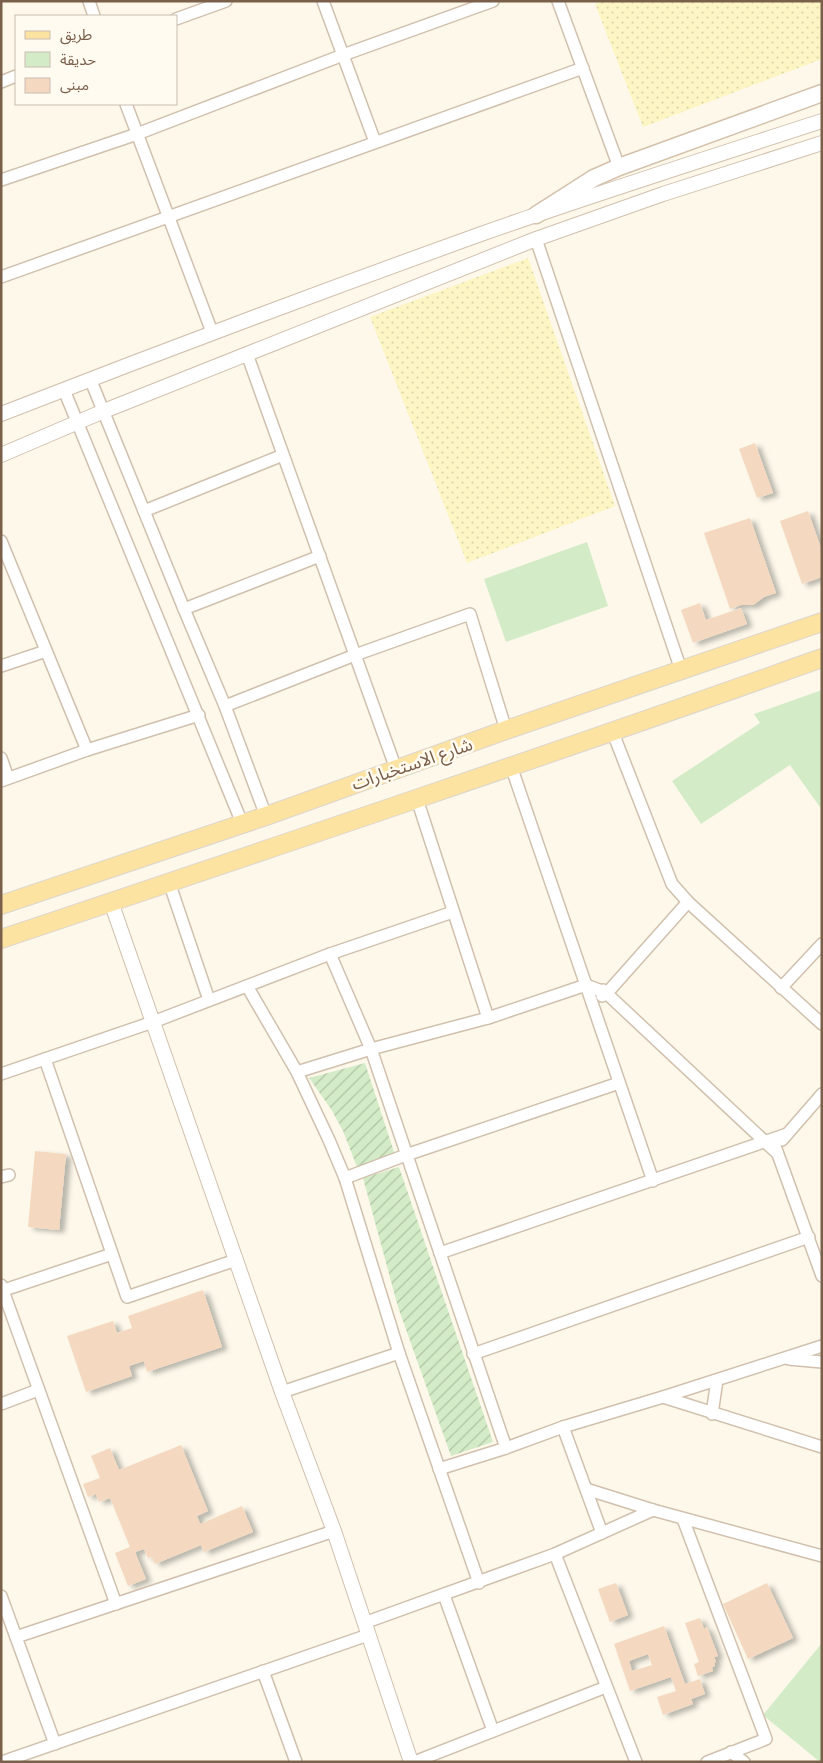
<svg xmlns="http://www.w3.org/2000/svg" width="823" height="1763" font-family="'Space Grotesk','Noto Sans Arabic',sans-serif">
<defs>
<pattern id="sand-dots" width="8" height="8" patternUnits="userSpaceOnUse" patternTransform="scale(1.25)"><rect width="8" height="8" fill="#fdf6c4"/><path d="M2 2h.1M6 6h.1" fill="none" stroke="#ddd5aa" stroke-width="1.8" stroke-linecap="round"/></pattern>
<pattern id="garden-furrows" width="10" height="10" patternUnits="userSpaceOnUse" patternTransform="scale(1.25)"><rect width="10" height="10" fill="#d3ecc7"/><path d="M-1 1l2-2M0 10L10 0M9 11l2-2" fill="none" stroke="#b0c3a4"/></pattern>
<filter id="shadow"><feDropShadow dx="5.5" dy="3" stdDeviation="2.5" flood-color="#0004"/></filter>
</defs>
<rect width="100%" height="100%" fill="#fdf8ea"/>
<g fill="url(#sand-dots)">
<polygon points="604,1 822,1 822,59 643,127 595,4"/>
<polygon points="528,258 615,506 467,563 370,317"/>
</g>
<g fill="#d3ecc7">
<polygon points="587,542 608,606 506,642 484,579"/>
<polygon points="822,690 822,810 790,765 701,824 672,781 760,723 754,714"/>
<polygon points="822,1643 822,1762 820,1762 763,1715"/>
</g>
<g fill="url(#garden-furrows)">
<polygon points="365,1063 395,1155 357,1167 343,1131 331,1109 309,1078"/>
<polygon points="399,1167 493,1442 451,1456 398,1307 363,1178"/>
</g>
<g fill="#f4d9c0" fill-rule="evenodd" filter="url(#shadow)">
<polygon points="755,443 773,493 757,498 739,449"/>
<polygon points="808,511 822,551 822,577 802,584 780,521"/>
<polygon points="750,518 776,593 764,597 753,605 741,605 730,609 704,533"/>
<polygon points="700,603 706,620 741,608 747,624 693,643 681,610"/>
<polygon points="35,1151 66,1154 59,1230 28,1227"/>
<polygon points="203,1290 222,1347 147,1372 144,1361 129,1366 132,1376 86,1392 67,1336 113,1321 117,1333 132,1328 128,1316"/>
<polygon points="181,1445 208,1511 197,1516 200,1524 242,1506 253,1532 204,1552 201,1545 155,1564 152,1557 148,1558 144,1549 135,1552 146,1579 128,1586 115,1553 130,1547 110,1498 99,1502 96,1494 88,1497 83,1484 100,1478 91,1456 110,1448 119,1470"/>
<polygon points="616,1583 628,1615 610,1622 598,1589"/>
<polygon points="767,1583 793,1638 748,1659 723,1604"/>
<polygon points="700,1618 704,1629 707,1627 718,1656 714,1657 716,1662 714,1663 715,1666 712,1667 713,1671 698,1676 694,1664 699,1662 685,1623"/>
<path d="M664,1626L685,1684L700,1679L705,1694L691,1699L693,1704L663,1715L657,1697L676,1691L671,1677L630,1691L614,1644ZM648,1654L652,1665L632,1671L629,1661Z"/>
</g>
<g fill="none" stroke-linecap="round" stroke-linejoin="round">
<defs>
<g id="minor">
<polyline points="89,1 94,16"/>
<polyline points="323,1 375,142"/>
<polyline points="558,1 619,167"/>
<polyline points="176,19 226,1"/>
<polyline points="1,82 16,76"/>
<polyline points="126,104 212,332"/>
<polyline points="1,180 137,134 343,55 493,1"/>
<polyline points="536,239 681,670"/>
<polyline points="1,277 583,68"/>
<polyline points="247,354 396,769"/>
<polyline points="91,381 184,609 225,706 266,816"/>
<polyline points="64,390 242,823"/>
<polyline points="144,511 283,455"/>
<polyline points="1,541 87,750"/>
<polyline points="184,609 320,556"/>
<polyline points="1,666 46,651"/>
<polyline points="225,706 355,655 470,614 506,730"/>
<polyline points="613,733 672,884 688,902 822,1024"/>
<polyline points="1,758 8,778"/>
<polyline points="511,766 653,1181"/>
<polyline points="1,781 87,750 199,715"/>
<polyline points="417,799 488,1018"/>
<polyline points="169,882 209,1000"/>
<polyline points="330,954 371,1049 506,1448"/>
<polyline points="247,986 297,1072 329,1140 345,1178 399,1353 479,1583"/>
<polyline points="781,988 822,944"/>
<polyline points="603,990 777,1153"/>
<polyline points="602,996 607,993 688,902"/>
<polyline points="45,1059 127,1297 236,1260"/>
<polyline points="297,1072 371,1049 488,1018 586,985 607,993"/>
<polyline points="1,1074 153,1022 330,954 453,912"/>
<polyline points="782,1140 822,1094"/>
<polyline points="775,1146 822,1276"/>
<polyline points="1,1177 9,1175"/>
<polyline points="345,1178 406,1155 619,1083"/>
<polyline points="440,1253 787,1134"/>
<polyline points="1,1285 116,1604"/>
<polyline points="1,1291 112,1254"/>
<polyline points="473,1354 809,1237"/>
<polyline points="789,1359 822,1362"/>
<polyline points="282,1392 399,1353"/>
<polyline points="663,1397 822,1447"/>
<polyline points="1,1404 38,1390"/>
<polyline points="712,1414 717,1380"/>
<polyline points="563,1427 602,1533"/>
<polyline points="439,1469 506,1448 563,1427 663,1397 822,1346"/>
<polyline points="586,1489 653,1510 822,1556"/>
<polyline points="683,1519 766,1739 707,1762"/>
<polyline points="555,1554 636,1762"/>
<polyline points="444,1595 493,1731"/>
<polyline points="1,1596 55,1744"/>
<polyline points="364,1623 555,1554 653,1510"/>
<polyline points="16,1637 334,1531"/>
<polyline points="263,1671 296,1762"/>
<polyline points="731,1752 744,1762"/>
<polyline points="2,1762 368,1635"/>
<polyline points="414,1762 606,1687"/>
</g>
<g id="tertiary">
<path d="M1,414C160,352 320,292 481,234C594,194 708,158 822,121"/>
<polyline points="1,455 104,411 536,239 663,194 822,143"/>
<polyline points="111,902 282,1392 334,1531 411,1762"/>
</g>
<polyline id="secondary" points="536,215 594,178 619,167 822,93"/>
<g id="primary">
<polyline points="1,905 266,816 506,730 822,622"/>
<path d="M1,939C275,847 549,755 822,658"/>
</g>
</defs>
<use href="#minor" stroke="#d1c0ae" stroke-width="14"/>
<use href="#tertiary" stroke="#d1c0ae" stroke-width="16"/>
<use href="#secondary" stroke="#d4c1ac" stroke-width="19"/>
<use href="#primary" stroke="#dcd6d0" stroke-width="20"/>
<use href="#minor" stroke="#fff" stroke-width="11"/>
<use href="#tertiary" stroke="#fff" stroke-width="14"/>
<use href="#secondary" stroke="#fff" stroke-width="16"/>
<use href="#primary" stroke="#fde3a1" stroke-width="18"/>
</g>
<g text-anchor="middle" stroke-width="5" stroke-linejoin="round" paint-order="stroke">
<g font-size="18" fill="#7a604b" stroke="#fffbf1">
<text transform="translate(412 764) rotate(-19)" y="6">شارع الاستخبارات</text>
</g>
</g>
<rect width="823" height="1763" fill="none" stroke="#7a604b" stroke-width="5"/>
<rect x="15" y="15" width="162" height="90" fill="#fffbf1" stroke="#cabdaf"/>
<rect x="25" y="31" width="25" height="8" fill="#fde3a1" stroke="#cabdaf"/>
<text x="60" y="40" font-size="15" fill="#7a604b">طريق</text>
<rect x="25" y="52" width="25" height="15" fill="#d3ecc7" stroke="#cabdaf"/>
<text x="60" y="65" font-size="15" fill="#7a604b">حديقة</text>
<rect x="25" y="78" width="25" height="15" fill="#f4d9c0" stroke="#cabdaf"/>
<text x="60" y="90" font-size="15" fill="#7a604b">مبنى</text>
</svg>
